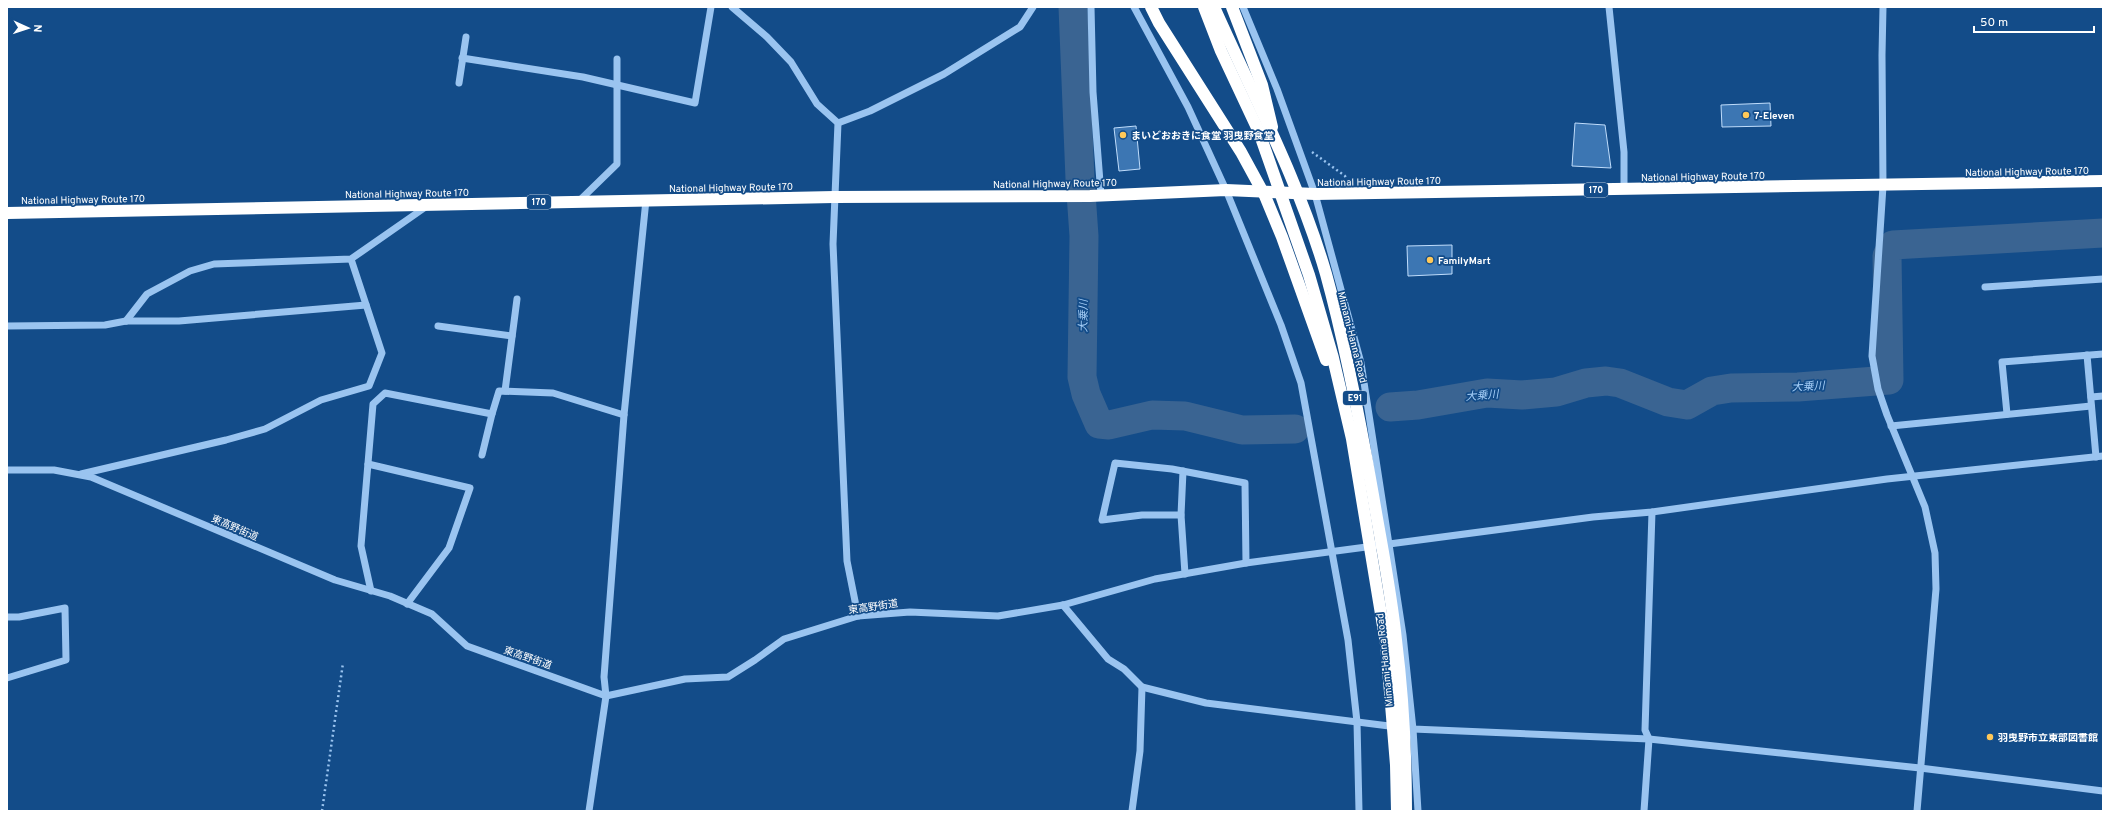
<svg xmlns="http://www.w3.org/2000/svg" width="2110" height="818" font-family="Overpass,'Noto Sans JP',sans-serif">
<rect width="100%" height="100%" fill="#134c89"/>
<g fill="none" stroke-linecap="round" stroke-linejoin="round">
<g stroke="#3a6492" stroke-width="29">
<polyline points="1073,7 1080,179 1084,236 1082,377 1086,394 1099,424 1109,425 1152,415 1185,416 1242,430 1295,429"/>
<polyline points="1390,407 1418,405 1487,393 1522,395 1556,392 1586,383 1606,381 1620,383 1668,402 1687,405 1712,391 1731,388 1798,387 1889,380 1887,256 1893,245 2103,233"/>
</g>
</g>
<g fill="#3c76b3" stroke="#c0ddfc">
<polygon points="1770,103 1771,126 1722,127 1721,105"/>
<polygon points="1575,123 1605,125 1611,168 1572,166"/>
<polygon points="1136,126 1140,169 1119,171 1114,128"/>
<polygon points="1452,245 1452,274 1408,276 1407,246"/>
</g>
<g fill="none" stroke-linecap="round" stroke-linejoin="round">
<g stroke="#9ac4f0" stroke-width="2.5" stroke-dasharray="2 3" stroke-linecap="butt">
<polyline points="1312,152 1345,176 1347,180"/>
<polyline points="322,811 343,663"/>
</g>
<g stroke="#9ac4f0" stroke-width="7">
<polyline points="732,7 767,37 791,62 817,104 838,123 833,244 847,561 858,616"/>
<polyline points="1091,7 1093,92 1101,195"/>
<polyline points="1134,7 1188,107 1226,190 1281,325 1301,383 1348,640 1357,722 1359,811"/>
<polyline points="1243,7 1277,89 1315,194 1361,363 1403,635 1413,729 1418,811"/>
<polyline points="1609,7 1624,152 1624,189"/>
<polyline points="1883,7 1882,55 1883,186 1872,356 1878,389 1887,415 1925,507 1935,553 1936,589 1917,811"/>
<polyline points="462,58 583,77 695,103 711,7"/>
<polyline points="459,83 466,37"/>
<polyline points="838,123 870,111 944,74 1020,27 1033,7"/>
<polyline points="578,202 617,164 617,59"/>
<polyline points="1985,287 2103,279"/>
<polyline points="126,321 147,294 190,271 214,264 351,259 427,206"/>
<polyline points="7,326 105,325 126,321 179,321 366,305"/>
<polyline points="438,326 512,336"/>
<polyline points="2087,355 2096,457"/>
<polyline points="505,391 517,299"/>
<polyline points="2091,397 2103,396"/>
<polyline points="2007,414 2002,362 2103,354"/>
<polyline points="1891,426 2091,406"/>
<polyline points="482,455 492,414"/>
<polyline points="368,464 470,488 449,548 407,604"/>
<polyline points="7,470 54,470 91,477 335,580 390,596 432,614 467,646 606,696 685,679 728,677 755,660 784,639 858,616 910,612 998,616 1063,605 1155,579 1246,563 1593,517 1652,512 1887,479 2103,456"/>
<polyline points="1183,471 1181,515 1185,574"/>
<polyline points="81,474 226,440 265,429 321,400 369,386 382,353 351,259"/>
<polyline points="1181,515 1142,515 1102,520 1115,463 1172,469 1245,483 1246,563"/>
<polyline points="371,591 361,546 373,404 385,393 492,414 499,391 553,393 624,415"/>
<polyline points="1063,605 1108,659 1124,669 1142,687 1206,703 1413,729 1649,739 1920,768 2103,791"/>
<polyline points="7,617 19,617 65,608 66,660 7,678"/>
<polyline points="589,811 606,696 604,677 624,415 646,200"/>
<polyline points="1132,811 1140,751 1142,687"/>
<polyline points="1644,811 1649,739 1645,730 1652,512"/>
</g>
<g stroke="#fff" stroke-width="12">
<polyline points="1232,7 1262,85 1272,127"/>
<polyline points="7,213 834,197 1090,196 1226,190 1315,194 2103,181"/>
</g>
<g stroke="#fff" stroke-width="12">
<polyline points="1151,7 1159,23 1241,152 1265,196 1282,237 1326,360"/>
<polyline points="1204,7 1221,51 1259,132 1309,275 1333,358 1352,439 1386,644 1396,765 1397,811"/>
<path d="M1214,7C1253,95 1299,181 1326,274C1346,346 1360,421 1373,495C1381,543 1391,591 1396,640C1403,696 1406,754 1406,811"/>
</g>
</g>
<g fill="#ffc858" stroke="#134c89" stroke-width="1.5">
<circle cx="1746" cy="115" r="4"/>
<circle cx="1123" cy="135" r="4"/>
<circle cx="1430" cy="260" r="4"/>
<circle cx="1990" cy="737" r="4"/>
</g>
<g text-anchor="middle" stroke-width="3.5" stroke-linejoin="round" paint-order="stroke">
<g fill="#134c89" stroke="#b8c9dc" stroke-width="1">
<rect x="1584" y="183" width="24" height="14" rx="3"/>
<rect x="527" y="195" width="24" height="14" rx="3"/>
<rect x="1343" y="391" width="24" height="14" rx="3"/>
</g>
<g font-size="9" font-weight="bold" fill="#fff">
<text x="1596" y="193">170</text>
<text x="539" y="205">170</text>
<text x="1355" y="401">E91</text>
</g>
<g font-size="10" font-weight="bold" fill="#fff" stroke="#134c89" text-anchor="start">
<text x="1754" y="119">7-Eleven</text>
<text x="1131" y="139">まいどおおきに食堂 羽曳野食堂</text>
<text x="1438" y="264">FamilyMart</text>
<text x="1998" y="741">羽曳野市立東部図書館</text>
</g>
<g font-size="10" fill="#fff" stroke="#134c89">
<text transform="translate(2027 171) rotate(-1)" y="4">National Highway Route 170</text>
<text transform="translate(1703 176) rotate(-1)" y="4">National Highway Route 170</text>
<text transform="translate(1379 181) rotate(-1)" y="4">National Highway Route 170</text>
<text transform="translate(1055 183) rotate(-1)" y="4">National Highway Route 170</text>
<text transform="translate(731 187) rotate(-1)" y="4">National Highway Route 170</text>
<text transform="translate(407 193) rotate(-1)" y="4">National Highway Route 170</text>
<text transform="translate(83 199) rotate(-1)" y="4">National Highway Route 170</text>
<text transform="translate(1353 337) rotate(76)" y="4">Mimami-Hanna Road</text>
<text transform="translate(235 527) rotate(23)" y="4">東高野街道</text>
<text transform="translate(873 606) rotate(-8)" y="4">東高野街道</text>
<text transform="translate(528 657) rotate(19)" y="4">東高野街道</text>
<text transform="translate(1384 660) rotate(-96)" y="4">Mimami-Hanna Road</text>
</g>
<g font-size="11" font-style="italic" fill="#a5cef7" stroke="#134c89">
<text transform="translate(1083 316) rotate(-89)" y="4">大乗川</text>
<text transform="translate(1808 386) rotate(-3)" y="4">大乗川</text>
<text transform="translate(1482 395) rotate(-4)" y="4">大乗川</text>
</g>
</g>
<rect width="2110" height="818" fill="none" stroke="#ffffff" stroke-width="16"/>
<g transform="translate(28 28) rotate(93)" stroke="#134c89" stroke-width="3" paint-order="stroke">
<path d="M0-3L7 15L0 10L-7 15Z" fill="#ffffff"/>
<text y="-6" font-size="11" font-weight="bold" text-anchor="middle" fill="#ffffff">N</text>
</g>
<path d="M1974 26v6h120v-6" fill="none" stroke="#ffffff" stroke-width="2"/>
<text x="1980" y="26" font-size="12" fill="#ffffff" stroke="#134c89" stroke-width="3" paint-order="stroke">50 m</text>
</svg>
